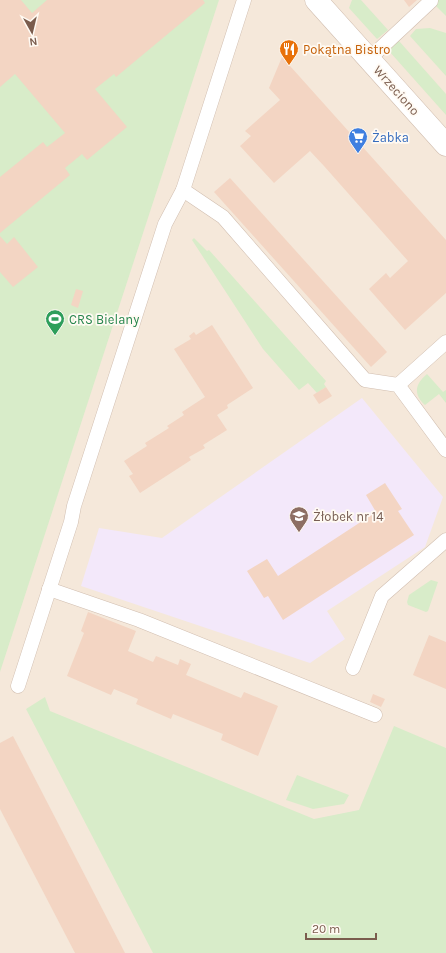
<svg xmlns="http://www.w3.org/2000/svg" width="446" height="953" font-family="Karla,sans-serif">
<rect width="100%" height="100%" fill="#fdf6ec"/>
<rect fill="#f5e8da" x="0" y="0" width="446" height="953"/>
<polygon fill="#f3e8fa" points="362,398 443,497 425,547 327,611 345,639 310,663 81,586 99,528 162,538"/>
<g fill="#d8ecc9">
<polygon points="0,0 219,0 0,672"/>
<polygon points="352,0 361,0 388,30 377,39 349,8"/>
<polygon points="438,0 446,0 446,16 434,4"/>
<polygon points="430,28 446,33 446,76 410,36 416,29"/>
<polygon points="396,41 399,41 446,94 446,115 389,51 389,47"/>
<polygon points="194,238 207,251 209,250 299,351 326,381 324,384 326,387 317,393 308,383 299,390 263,349 192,240"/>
<path d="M427,374L443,392L446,390V403L439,394L425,405C413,394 415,384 427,374Z"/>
<polygon points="431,580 438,582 428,611 426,612 408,605 407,602 409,595"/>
<polygon points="45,697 50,711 314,819 359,810 394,726 446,748 446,953 153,953 26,709"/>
<polygon points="297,775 349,795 344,804 313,809 286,800"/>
</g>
<g fill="#f3d5c3">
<polygon points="0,0 21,0 32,13 47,0 203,0 205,3 116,77 114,74 95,89 127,127 87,160 82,154 65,168 70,175 0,233 0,177 43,142 47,147 65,133 15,74 0,87"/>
<polygon points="404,0 417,0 409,7"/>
<polygon points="282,57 446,240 446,293 405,330 369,289 386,273 390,278 408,261 324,166 310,151 274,183 240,146 251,136 245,131 280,100 269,88"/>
<polygon points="230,178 387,352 371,367 214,192"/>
<polygon points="0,236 7,244 14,237 38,267 13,287 0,272"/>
<polygon points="76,289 83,291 78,308 71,305"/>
<polygon points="212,325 253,388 227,405 228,408 217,415 227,430 203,445 205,448 189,457 191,460 140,493 129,476 133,474 124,461 147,446 145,443 169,428 167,426 184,415 182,412 205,397 174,349 191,339 189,336 194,332 196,335"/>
<polygon points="326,387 332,396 319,404 313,395"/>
<polygon points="385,483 402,509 398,511 414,535 283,620 268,596 264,598 247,571 267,559 278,576 376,512 366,495"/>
<polygon points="88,612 136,631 128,651 153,662 156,656 178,665 180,659 191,664 186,675 241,698 244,692 278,706 258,756 221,740 223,734 173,714 171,719 136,704 138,699 114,689 111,695 67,676 84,633 81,631"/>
<polygon points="429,635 446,642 446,689 413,675"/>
<polygon points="373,694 385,699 381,707 370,702"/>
<polygon points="13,736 125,953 75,953 0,809 0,743"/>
</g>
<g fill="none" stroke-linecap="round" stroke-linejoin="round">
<defs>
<g id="service">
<polyline points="369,59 431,1"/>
<polyline points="183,190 223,217 365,380 398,385 446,450"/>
<polyline points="398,385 446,342"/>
<polyline points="49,589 139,620 375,715"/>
<polyline points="353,668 382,596 446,540"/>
<polyline points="18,686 71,522 74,506 165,224 183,190 244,0"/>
</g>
<polyline id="minor" points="316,0 446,145"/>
</defs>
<use href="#service" stroke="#d1beb0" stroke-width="15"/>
<use href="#minor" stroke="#d1beb0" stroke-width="23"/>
<use href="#service" stroke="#fff" stroke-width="14"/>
<use href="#minor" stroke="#fff" stroke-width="22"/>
</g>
<defs>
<symbol id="restaurant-pin" viewBox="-11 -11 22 30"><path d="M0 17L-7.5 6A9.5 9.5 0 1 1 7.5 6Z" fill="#e8710a" stroke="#fffaf3"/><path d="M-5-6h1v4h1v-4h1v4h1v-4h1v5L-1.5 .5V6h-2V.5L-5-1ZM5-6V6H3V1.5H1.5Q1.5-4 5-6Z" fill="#fff"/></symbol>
<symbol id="supermarket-pin" viewBox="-11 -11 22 30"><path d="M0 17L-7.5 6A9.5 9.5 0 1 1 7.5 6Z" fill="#3f7fe0" stroke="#fffaf3"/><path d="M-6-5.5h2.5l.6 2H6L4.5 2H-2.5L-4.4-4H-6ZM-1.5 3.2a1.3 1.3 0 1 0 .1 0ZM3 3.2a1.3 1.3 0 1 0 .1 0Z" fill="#fff"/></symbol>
<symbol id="stadium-pin" viewBox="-11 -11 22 30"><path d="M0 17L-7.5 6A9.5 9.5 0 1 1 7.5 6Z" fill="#2e9e5b" stroke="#fffaf3"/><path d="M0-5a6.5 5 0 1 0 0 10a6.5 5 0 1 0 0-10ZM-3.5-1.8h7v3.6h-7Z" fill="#fff"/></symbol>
<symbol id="school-pin" viewBox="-11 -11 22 30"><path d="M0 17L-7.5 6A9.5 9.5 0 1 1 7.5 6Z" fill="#8d6e63" stroke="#fffaf3"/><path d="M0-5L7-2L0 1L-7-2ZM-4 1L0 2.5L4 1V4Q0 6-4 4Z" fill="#fff"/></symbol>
</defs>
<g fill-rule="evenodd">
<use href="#restaurant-pin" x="278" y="38" width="22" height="30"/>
<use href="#supermarket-pin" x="347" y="126" width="22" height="30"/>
<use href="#stadium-pin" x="44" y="308" width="22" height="30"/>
<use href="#school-pin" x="288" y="505" width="22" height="30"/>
</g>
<g text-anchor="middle" stroke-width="3.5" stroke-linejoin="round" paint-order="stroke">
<g font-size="13" fill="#c56008" stroke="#fffaf3" text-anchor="start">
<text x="303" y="54">Pokątna Bistro</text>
</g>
<g font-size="13" fill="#7a5c4d" stroke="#fffaf3">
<text transform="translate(397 90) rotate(48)" y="5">Wrzeciono</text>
</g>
<g font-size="13" fill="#366cbe" stroke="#fffaf3" text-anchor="start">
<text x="372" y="142">Żabka</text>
</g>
<g font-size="13" fill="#27864d" stroke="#fffaf3" text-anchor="start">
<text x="69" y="324">CRS Bielany</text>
</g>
<g font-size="13" fill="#785e54" stroke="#fffaf3" text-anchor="start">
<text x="313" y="521">Żłobek nr 14</text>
</g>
</g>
<g transform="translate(32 32) rotate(172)" stroke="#fffaf3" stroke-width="3" paint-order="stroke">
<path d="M0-3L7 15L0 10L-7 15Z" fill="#7a5c4d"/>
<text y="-6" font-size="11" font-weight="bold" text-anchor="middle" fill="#7a5c4d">N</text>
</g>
<path d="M306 933v6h70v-6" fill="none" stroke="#7a5c4d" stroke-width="2"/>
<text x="312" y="933" font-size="12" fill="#7a5c4d" stroke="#fffaf3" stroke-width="3" paint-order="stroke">20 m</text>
</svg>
